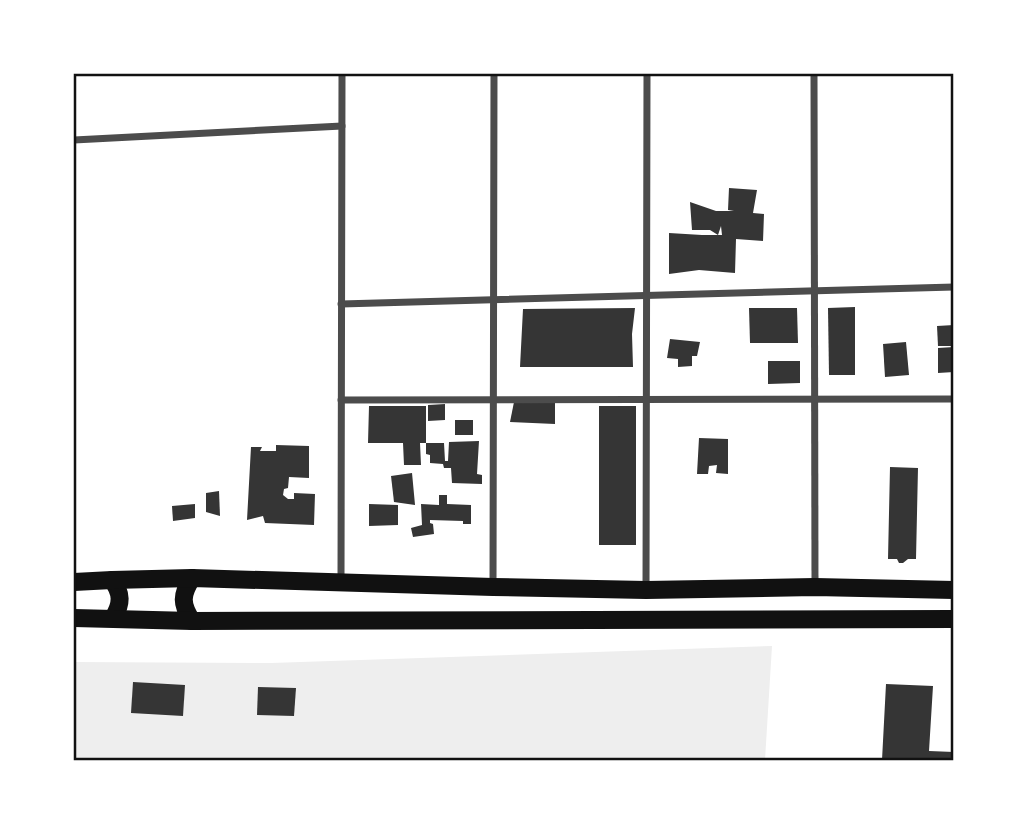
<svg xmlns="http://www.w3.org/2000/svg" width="1027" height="834" font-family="'Asap Condensed',sans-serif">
<rect width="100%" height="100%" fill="#fff"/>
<polygon fill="#eee" points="772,646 765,760 74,760 74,662 271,663"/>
<g fill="#353535">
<polygon points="729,188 757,190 753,213 764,214 763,241 736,239 735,273 699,270 669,274 669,233 702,235 722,235 721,226 718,235 710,230 692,230 690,202 716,211 734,211 728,210"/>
<polygon points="855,307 855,375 829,375 828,308"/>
<polygon points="635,308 632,334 633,367 520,367 523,309"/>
<polygon points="749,308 797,308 798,343 750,343"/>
<polygon points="954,325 954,346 938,346 937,326"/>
<polygon points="670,339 700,342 697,356 692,356 692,366 678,367 678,359 667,358"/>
<polygon points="906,342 909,375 885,377 883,344"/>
<polygon points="954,347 954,372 938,373 938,348"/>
<polygon points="768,361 800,361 800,383 768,384"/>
<polygon points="514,402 555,402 555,424 510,422"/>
<polygon points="445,404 445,420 428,421 428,405"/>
<polygon points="369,406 426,406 426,443 420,443 421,465 404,465 403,443 368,443"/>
<rect x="599" y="406" width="37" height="139"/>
<rect x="455" y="420" width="18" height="15"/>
<polygon points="699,438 728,439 728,474 716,473 717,465 709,466 708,474 697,474"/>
<polygon points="479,441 477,474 482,475 482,484 452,483 451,468 444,468 443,464 430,463 430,455 426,454 426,443 444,443 445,461 448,461 449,442"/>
<polygon points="276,445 309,446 309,478 289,477 288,488 284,489 283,495 288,499 294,499 294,493 315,494 314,525 265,523 263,516 247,520 251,447 262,447 260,451 276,451"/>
<polygon points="890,467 918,468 916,559 908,559 903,563 899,563 897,559 888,559"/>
<polygon points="412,473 415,505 394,502 391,476"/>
<polygon points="219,491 220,516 206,512 206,493"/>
<polygon points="439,495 447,495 447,504 471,505 471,524 463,524 463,521 430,520 430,523 433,524 434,534 413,537 411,528 422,525 421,504 439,505"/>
<polygon points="195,504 195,518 173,521 172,506"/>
<polygon points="369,504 398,505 398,525 369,526"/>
<polygon points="133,682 185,685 183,716 131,713"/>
<polygon points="886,684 933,686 929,751 954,752 954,760 882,760"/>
<polygon points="258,687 296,688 294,716 257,715"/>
</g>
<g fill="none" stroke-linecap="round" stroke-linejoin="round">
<g stroke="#4c4c4c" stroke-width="7">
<polyline points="814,74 815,586"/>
<polyline points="74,140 342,126"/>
<polyline points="341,304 954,287"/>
<polyline points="341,400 954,399"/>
<polyline points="341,582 342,74"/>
<polyline points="493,587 494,74"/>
<polyline points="646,589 647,74"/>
</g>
<g stroke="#111" stroke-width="18">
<path d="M192,578C181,595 181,604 192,621"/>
<path d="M112,580C122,593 122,604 113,618"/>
<polyline points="74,582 112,580 192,578 493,587 646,590 815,587 954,590"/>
<polyline points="74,618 192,621 954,619"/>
</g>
</g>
<rect width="1027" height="834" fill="none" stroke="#ffffff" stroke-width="150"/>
<rect x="75" y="75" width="877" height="684" fill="none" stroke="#111" stroke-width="2.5"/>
</svg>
